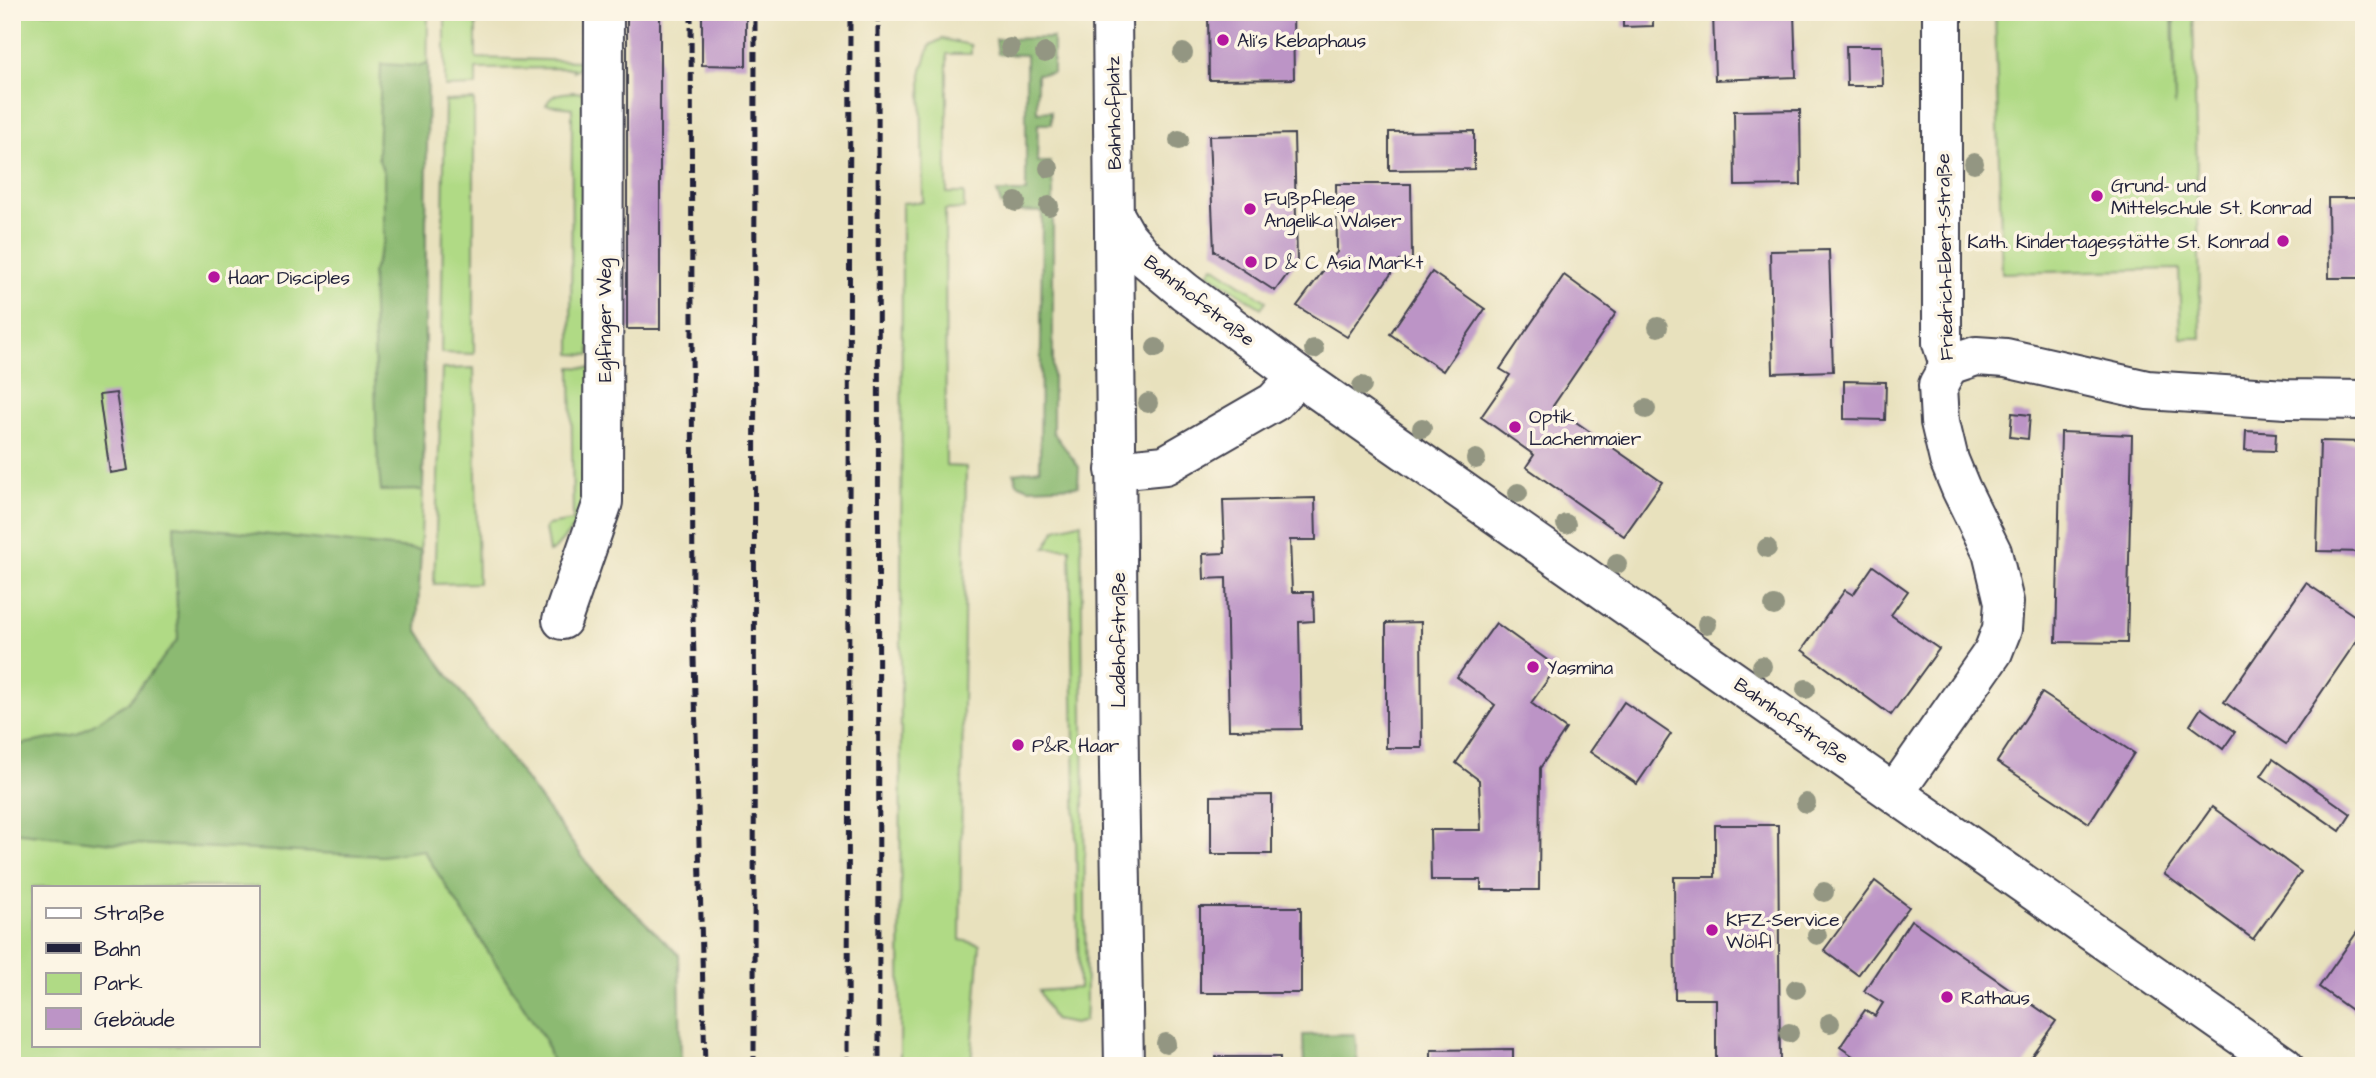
<svg xmlns="http://www.w3.org/2000/svg" width="2376" height="1078" font-family="'Architects Daughter',sans-serif">
<rect width="100%" height="100%" fill="#fcf5e5"/>
<filter id="ink" filterUnits="userSpaceOnUse"><feTurbulence type="fractalNoise" baseFrequency=".0143" numOctaves="2"/><feDisplacementMap in="SourceGraphic" scale="14" xChannelSelector="R" yChannelSelector="G"/><feConvolveMatrix kernelMatrix="1 2 1 2 8 2 1 2 1" color-interpolation-filters="sRGB"/></filter>
<filter id="wash" filterUnits="userSpaceOnUse"><feTurbulence type="fractalNoise" baseFrequency=".00686" numOctaves="4" result="noise"/><feDisplacementMap in="SourceGraphic" scale="28" xChannelSelector="R" yChannelSelector="G"/><feGaussianBlur stdDeviation="1.57" result="paint"/><feColorMatrix in="noise" values="0 0 0 0 0 0 0 0 0 0 0 0 0 0 0 0 0 1.4 0 .05"/><feComposite in="paint" operator="in"/></filter>
<g filter="url(#wash)">
<rect width="100%" height="100%" fill="#e8e1bd"/>
<g fill="#b0da85" stroke="#697e60" stroke-width="2" fill-rule="evenodd">
<path d="M12,12H428L423,490L417,629L435,657L423,850L545,1040L553,1066H12ZM33,887H257V1045H33Z"/>
<polygon points="445,12 476,12 476,58 580,61 585,55 584,46 590,47 586,64 573,71 573,68 476,69 476,86 445,87"/>
<polygon points="1995,12 2172,12 2175,107 2174,12 2193,12 2201,338 2181,338 2179,269 2002,273"/>
<polygon points="942,39 971,45 971,54 947,54 947,193 964,193 964,209 945,210 946,466 966,467 960,940 980,944 971,1066 900,1066 902,203 923,202 921,74 930,45"/>
<path d="M573,92L589,93L590,355L571,354L572,108L546,105C552,93 561,93 573,92Z"/>
<polygon points="474,100 474,354 441,353 445,101"/>
<polygon points="1213,266 1266,301 1261,308 1208,273"/>
<polygon points="571,367 591,368 584,504 578,523 554,550 549,552 545,528 548,525 573,521"/>
<polygon points="474,368 478,583 434,584 442,369"/>
<polygon points="1081,522 1086,1003 1085,1021 1074,1024 1054,1020 1039,991 1079,988 1070,548 1045,548 1056,529"/>
</g>
<g fill="#8cba72" stroke="#576e56" stroke-width="2">
<polygon points="1053,38 1053,73 1037,74 1037,112 1051,111 1051,124 1038,124 1037,162 1050,162 1053,189 1053,432 1079,467 1078,486 1029,488 1017,483 1014,473 1040,469 1042,212 1006,211 1001,204 997,192 1026,192 1026,55 998,54 996,39"/>
<polygon points="381,64 420,66 428,64 423,490 381,491 377,449 372,274 384,241 384,174 378,157"/>
<polygon points="174,525 421,550 417,629 435,657 596,875 679,955 681,1066 553,1066 545,1040 423,850 382,856 257,850 113,843 12,832 12,746 77,734 128,702 178,639"/>
<polygon points="1355,1034 1358,1066 1304,1066 1303,1035"/>
</g>
<g id="blocks">
<g fill="#bc94c6">
<rect x="627" y="12" width="33" height="317"/>
<polygon points="702,12 746,12 746,66 702,65"/>
<polygon points="1208,12 1293,12 1294,79 1209,80"/>
<polygon points="1623,12 1653,12 1653,26 1623,27"/>
<polygon points="1713,12 1794,12 1796,77 1715,80"/>
<polygon points="1846,46 1882,46 1883,86 1847,86"/>
<polygon points="1800,110 1801,185 1735,186 1734,111"/>
<polygon points="1474,131 1474,169 1389,170 1389,132"/>
<polygon points="1294,134 1297,261 1275,291 1214,251 1209,136"/>
<polygon points="1336,184 1411,184 1412,261 1400,261 1347,337 1297,306 1337,252"/>
<polygon points="2328,198 2364,198 2364,278 2329,278"/>
<polygon points="1829,250 1833,371 1773,373 1770,251"/>
<polygon points="1432,272 1485,309 1443,371 1390,334"/>
<polygon points="1564,275 1616,313 1553,406 1662,482 1624,536 1526,467 1534,455 1481,417 1510,375 1500,369"/>
<polygon points="1844,381 1886,382 1885,420 1844,419"/>
<polygon points="116,393 128,470 110,473 99,395"/>
<polygon points="2012,413 2030,415 2028,439 2010,437"/>
<polygon points="2246,431 2276,433 2275,451 2245,450"/>
<polygon points="2061,432 2132,435 2127,643 2056,642"/>
<polygon points="2320,441 2364,442 2364,552 2317,551"/>
<polygon points="1315,498 1316,540 1290,540 1292,592 1313,592 1314,621 1299,622 1301,729 1229,730 1226,578 1204,579 1203,554 1225,553 1223,500"/>
<polygon points="1873,566 1908,591 1891,615 1939,649 1891,715 1802,650 1845,590 1853,595"/>
<polygon points="2306,583 2364,622 2364,630 2286,744 2224,702"/>
<polygon points="1421,622 1422,748 1386,748 1386,623"/>
<polygon points="1496,623 1557,667 1531,703 1566,729 1540,768 1539,890 1481,890 1481,880 1431,880 1430,830 1481,830 1479,780 1456,763 1495,705 1457,677"/>
<polygon points="2042,693 2134,753 2089,823 1997,762"/>
<polygon points="1624,702 1671,734 1637,784 1590,752"/>
<polygon points="2201,708 2235,732 2223,749 2190,725"/>
<polygon points="2273,759 2351,814 2340,831 2261,776"/>
<polygon points="1272,795 1272,854 1211,854 1211,796"/>
<polygon points="2212,807 2301,872 2253,939 2164,874"/>
<polygon points="1715,825 1778,825 1780,1066 1716,1066 1716,999 1675,999 1674,877 1715,877"/>
<polygon points="1875,881 1909,907 1858,975 1824,950"/>
<rect x="1200" y="907" width="101" height="86"/>
<polygon points="1911,920 2056,1021 2024,1066 1867,1066 1840,1047 1865,1010 1875,1016 1883,1003 1864,991"/>
<polygon points="2364,922 2364,1019 2319,987"/>
<polygon points="1513,1049 1513,1066 1431,1066 1431,1050"/>
<rect x="1216" y="1057" width="64" height="9"/>
</g>
</g>
</g>
<g filter="url(#ink)">
<use href="#blocks" fill-opacity="0" stroke="#403f4e" stroke-width="2"/>
<g fill="none" stroke-linecap="round" stroke-linejoin="round">
<defs>
<g id="minor">
<polyline points="1112,12 1119,769 1124,1066"/>
<polyline points="1114,214 1127,237 1146,259 1184,291 1298,376 2284,1066"/>
<polyline points="1949,365 1976,356 2006,358 2147,390 2286,399 2364,400"/>
<polyline points="1115,470 1165,465 1274,402 1298,376"/>
<polyline points="562,620 603,502 604,12"/>
<polyline points="1895,792 1993,652 2002,629 2004,602 1992,552 1961,489 1949,460 1940,422 1938,385 1949,365 1942,343 1942,12"/>
</g>
</defs>
<use href="#minor" stroke="#403f4e" stroke-width="42"/>
<use href="#minor" stroke="#fff" stroke-width="38"/>
<g stroke="#22223b" stroke-width="5" stroke-dasharray="10 5" stroke-linecap="butt">
<polyline points="691,12 693,621 705,1066"/>
<polyline points="878,12 879,1066"/>
<polyline points="754,1066 755,12"/>
<polyline points="848,1066 850,12"/>
</g>
</g>
<g fill="#939682">
<circle cx="1010" cy="48" r="10"/>
<circle cx="1045" cy="53" r="10"/>
<circle cx="1183" cy="53" r="10"/>
<circle cx="1179" cy="140" r="10"/>
<circle cx="1974" cy="163" r="10"/>
<circle cx="1049" cy="168" r="10"/>
<circle cx="1016" cy="202" r="10"/>
<circle cx="1049" cy="206" r="10"/>
<circle cx="1658" cy="327" r="10"/>
<circle cx="1156" cy="348" r="10"/>
<circle cx="1314" cy="349" r="10"/>
<circle cx="1362" cy="386" r="10"/>
<circle cx="1148" cy="403" r="10"/>
<circle cx="1646" cy="409" r="10"/>
<circle cx="1422" cy="428" r="10"/>
<circle cx="1476" cy="459" r="10"/>
<circle cx="1518" cy="493" r="10"/>
<circle cx="1566" cy="524" r="10"/>
<circle cx="1767" cy="548" r="10"/>
<circle cx="1617" cy="564" r="10"/>
<circle cx="1774" cy="606" r="10"/>
<circle cx="1707" cy="624" r="10"/>
<circle cx="1762" cy="666" r="10"/>
<circle cx="1806" cy="689" r="10"/>
<circle cx="1806" cy="803" r="10"/>
<circle cx="1824" cy="892" r="10"/>
<circle cx="1817" cy="935" r="10"/>
<circle cx="1796" cy="989" r="10"/>
<circle cx="1830" cy="1023" r="10"/>
<circle cx="1789" cy="1033" r="10"/>
<circle cx="1166" cy="1043" r="10"/>
</g>
</g>
<g fill="#b5179e" stroke="#fcf5e5" stroke-width="2.5">
<circle cx="1223" cy="40" r="7"/>
<circle cx="2097" cy="196" r="7"/>
<circle cx="1250" cy="209" r="7"/>
<circle cx="2283" cy="241" r="7"/>
<circle cx="1251" cy="262" r="7"/>
<circle cx="214" cy="277" r="7"/>
<circle cx="1515" cy="427" r="7"/>
<circle cx="1533" cy="667" r="7"/>
<circle cx="1018" cy="745" r="7"/>
<circle cx="1712" cy="930" r="7"/>
<circle cx="1947" cy="997" r="7"/>
</g>
<g text-anchor="middle" stroke-width="7" stroke-linejoin="round" paint-order="stroke">
<g font-size="19" fill="#22223b" stroke="#fcf5e5" text-anchor="start">
<text x="1237" y="47">Ali's Kebaphaus</text>
<text x="2111" y="192">Grund- und<tspan x="2111" dy="22">Mittelschule St. Konrad</tspan></text>
<text x="1264" y="205">Fußpflege<tspan x="1264" dy="22">Angelika Walser</tspan></text>
<text x="2269" y="248" text-anchor="end">Kath. Kindertagesstätte St. Konrad</text>
<text x="1265" y="269">D &amp; C Asia Markt</text>
<text x="228" y="284">Haar Disciples</text>
<text x="1529" y="423">Optik<tspan x="1529" dy="22">Lachenmaier</tspan></text>
<text x="1547" y="674">Yasmina</text>
<text x="1032" y="752">P&amp;R Haar</text>
<text x="1726" y="926">KFZ-Service<tspan x="1726" dy="22">Wölfl</tspan></text>
<text x="1961" y="1004">Rathaus</text>
</g>
<g font-size="19" fill="#22223b" stroke="#fcf5e5">
<text transform="translate(1113 113) rotate(-91)" y="7">Bahnhofplatz</text>
<text transform="translate(1944 257) rotate(-91)" y="7">Friedrich-Ebert-Straße</text>
<text transform="translate(1200 300) rotate(38)" y="7">Bahnhofstraße</text>
<text transform="translate(604 320) rotate(-90)" y="7">Eglfinger Weg</text>
<text transform="translate(1118 640) rotate(-90)" y="7">Ladehofstraße</text>
<text transform="translate(1792 720) rotate(35)" y="7">Bahnhofstraße</text>
</g>
</g>
<rect width="2376" height="1078" fill="none" stroke="#fcf5e5" stroke-width="42"/>
<rect x="32" y="886" width="228" height="161" fill="#fcf5e5" stroke="#a5a1a1" stroke-width="2"/>
<rect x="46" y="908" width="35" height="10" fill="#ffffff" stroke="#a5a1a1" stroke-width="2"/>
<text x="94" y="920" font-size="21" fill="#22223b">Straße</text>
<rect x="46" y="943" width="35" height="10" fill="#22223b" stroke="#a5a1a1" stroke-width="2"/>
<text x="94" y="956" font-size="21" fill="#22223b">Bahn</text>
<rect x="46" y="973" width="35" height="21" fill="#b0da85" stroke="#a5a1a1" stroke-width="2"/>
<text x="94" y="990" font-size="21" fill="#22223b">Park</text>
<rect x="46" y="1008" width="35" height="21" fill="#bc94c6" stroke="#a5a1a1" stroke-width="2"/>
<text x="94" y="1026" font-size="21" fill="#22223b">Gebäude</text>
</svg>
